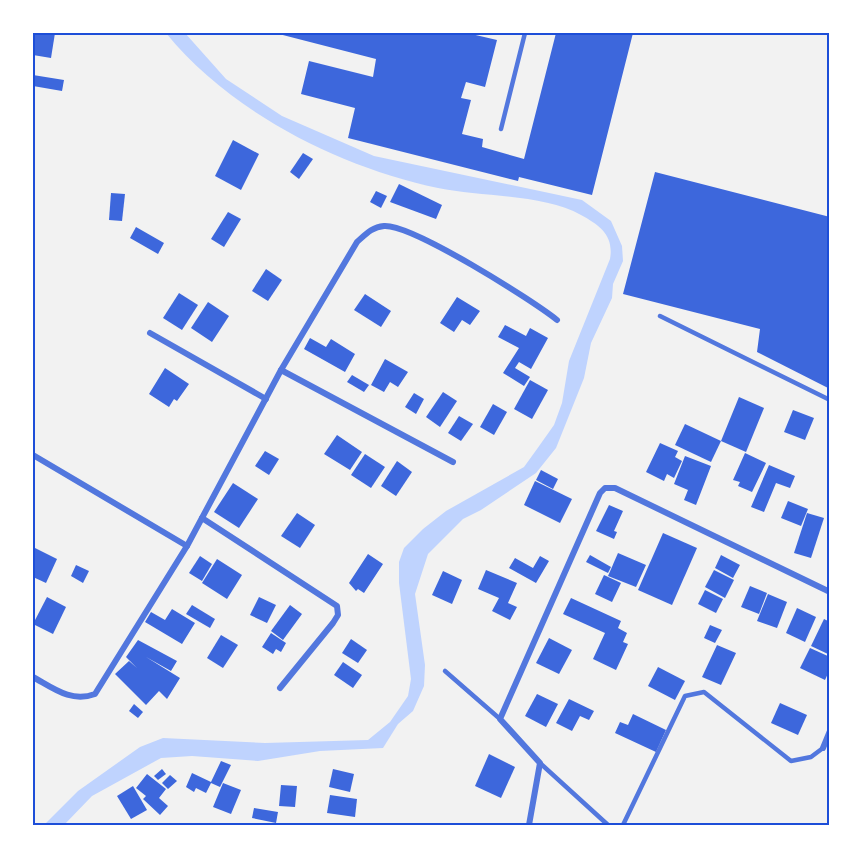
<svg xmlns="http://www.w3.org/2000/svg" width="863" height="858" font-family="Lato,sans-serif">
<rect width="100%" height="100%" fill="#f2f2f2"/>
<path fill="#bfd3fe" d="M166,33H185L226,79L282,116L374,156L582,200L611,221L622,246L623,261L613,284L612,298L591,343L584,378L556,448L536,473L481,510L463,519L428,554L415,594L425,665L424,686L413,711L398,724L383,748L320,751L258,761L192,756L161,758L92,796L64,825H44L78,791L140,747L163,738L265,743L368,740L390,722L408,696L411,679L399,583V562L404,548L423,529L446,511L524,467L537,449L554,425L562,403L569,361L610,259C614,236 601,226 581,215C543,194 481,197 438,188C339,167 230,112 166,33Z"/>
<g fill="#3d67dc">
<polygon points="33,33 55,33 51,58 33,55"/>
<polygon points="275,33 467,33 497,40 485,87 466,82 461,98 471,100 462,134 483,139 482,147 524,159 556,33 633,33 592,195 519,177 518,181 348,138 355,108 301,94 309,61 373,77 376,59"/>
<polygon points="33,75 64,80 62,91 33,86"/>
<polygon points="233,140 259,154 241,190 215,176"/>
<polygon points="303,153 313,159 299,179 290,172"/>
<polygon points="655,172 830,217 830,389 757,352 760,329 623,294"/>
<polygon points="399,184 442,205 436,219 390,202"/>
<polygon points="376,191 387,196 381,208 370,202"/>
<polygon points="111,193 125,194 122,221 109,220"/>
<polygon points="228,212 241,219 224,247 211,239"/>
<polygon points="136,227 164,243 158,254 130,238"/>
<polygon points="266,269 282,280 268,301 252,291"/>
<polygon points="179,293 198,305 182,330 163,318"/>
<polygon points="365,294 391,311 381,327 354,310"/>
<polygon points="457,297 480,311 470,325 462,320 454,332 440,323"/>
<polygon points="208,302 229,316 212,342 191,328"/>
<polygon points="505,325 526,336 530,328 548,338 531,369 519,362 515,368 530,377 524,386 503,373 519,348 498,337"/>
<polygon points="310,338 326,347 331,339 355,354 345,372 304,349"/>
<polygon points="385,359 408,372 398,387 390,382 384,392 371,385"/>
<polygon points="165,368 189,384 177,401 174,399 169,407 149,394"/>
<polygon points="352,375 369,385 364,392 347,382"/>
<polygon points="530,380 548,390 532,419 514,409"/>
<polygon points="443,392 457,401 440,427 426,417"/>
<polygon points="414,393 424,399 416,414 405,407"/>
<polygon points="739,397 764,408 746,452 721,441"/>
<polygon points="493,404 507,412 494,435 480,427"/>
<polygon points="793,410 814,418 805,440 784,432"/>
<polygon points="459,416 473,424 461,441 448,433"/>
<polygon points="685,424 721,441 711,462 675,445"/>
<polygon points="337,435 362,452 350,470 324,454"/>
<polygon points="660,443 678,451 675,457 682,461 674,478 667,474 664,481 646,472"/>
<polygon points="265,451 279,459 269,475 255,466"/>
<polygon points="745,453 766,463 752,492 738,486 740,482 733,480"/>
<polygon points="365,454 385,467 371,488 351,475"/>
<polygon points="685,456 711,466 696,505 684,500 688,490 674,484"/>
<polygon points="397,461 412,472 396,496 381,486"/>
<polygon points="769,465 795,476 790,488 776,483 764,512 751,507"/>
<polygon points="541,470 558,479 553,489 536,480"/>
<polygon points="535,481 572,499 560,523 524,505"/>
<polygon points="233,483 258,499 239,528 214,512"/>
<polygon points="788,501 808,509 801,526 781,518"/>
<polygon points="609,505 623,511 614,531 617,532 614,539 596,531"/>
<polygon points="297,513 315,525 300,548 281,536"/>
<polygon points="807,513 824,518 811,558 794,553"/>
<polygon points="663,533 697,548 672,605 638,590"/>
<polygon points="33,547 57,559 46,583 33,577"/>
<polygon points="618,553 646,565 636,587 608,576"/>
<polygon points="368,554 383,564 364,593 358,589 356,591 349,583"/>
<polygon points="590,555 611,567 608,573 586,562"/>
<polygon points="721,555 740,565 733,578 715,568"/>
<polygon points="200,556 212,564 202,581 189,573"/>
<polygon points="540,556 549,561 536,583 509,568 515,558 533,568"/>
<polygon points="217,559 242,575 227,599 202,583"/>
<polygon points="76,565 89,571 83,583 71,576"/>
<polygon points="486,570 517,583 508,603 517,607 510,620 492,611 499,598 478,589"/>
<polygon points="714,570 734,580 725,598 705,587"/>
<polygon points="443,571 462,580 452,604 432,595"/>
<polygon points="604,575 621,583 612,602 595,594"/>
<polygon points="750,586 767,593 759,614 741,607"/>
<polygon points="705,590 723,599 716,613 698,604"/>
<polygon points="768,594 787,602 777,628 757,621"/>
<polygon points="47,597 66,607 53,634 33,624"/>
<polygon points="259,597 276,605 267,623 250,615"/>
<polygon points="571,598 621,621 618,628 627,633 623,642 628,644 616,670 593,659 605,633 563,614"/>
<polygon points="192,605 215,619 210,628 186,614"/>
<polygon points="290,605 302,614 283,640 271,631"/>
<polygon points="797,608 816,617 805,642 786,633"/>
<polygon points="172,609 195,623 182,644 145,622 151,612 165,620"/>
<polygon points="824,619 830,622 830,655 811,646"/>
<polygon points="710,625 722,630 715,643 704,638"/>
<polygon points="271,633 286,643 281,652 276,649 273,654 262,647"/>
<polygon points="221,635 238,645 223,668 207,658"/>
<polygon points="549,638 572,650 559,674 536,663"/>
<polygon points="351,639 367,650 358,663 342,653"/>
<polygon points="138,640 177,661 171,671 146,657 180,678 167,699 159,691 146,705 115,674 129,661 137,668 126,657"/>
<polygon points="717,645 736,653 721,685 702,677"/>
<polygon points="810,648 830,657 830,669 825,680 800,668"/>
<polygon points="343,662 362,675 353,688 334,675"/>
<polygon points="658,667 685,681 675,700 648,686"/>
<polygon points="537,694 558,704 546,727 525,716"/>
<polygon points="569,699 594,711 589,720 580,716 572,731 556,723"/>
<polygon points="780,703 807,715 798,735 771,723"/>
<polygon points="134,704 143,712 138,718 129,711"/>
<polygon points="633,714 666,730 656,752 615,733 620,722 628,725"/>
<polygon points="489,754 515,767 501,798 475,786"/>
<polygon points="221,761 231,765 220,787 211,783 206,793 196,788 194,792 186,787 192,773 211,782"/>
<polygon points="162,769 166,774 158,780 154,776"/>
<polygon points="333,769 354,774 350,792 329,787"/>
<polygon points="147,774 166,789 159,798 168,806 160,815 143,799 146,796 136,788"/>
<polygon points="170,775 177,781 168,789 162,783"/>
<polygon points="223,783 241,790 231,814 213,807"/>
<polygon points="281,785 297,786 295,807 279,806"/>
<polygon points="133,786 147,810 131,819 117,796"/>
<polygon points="330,795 357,799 355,817 327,813"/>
<polygon points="254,808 278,812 276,823 252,818"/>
</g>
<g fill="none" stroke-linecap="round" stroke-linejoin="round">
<g stroke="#5277de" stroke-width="4.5">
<polyline points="501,129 525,33"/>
<polyline points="660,316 830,400"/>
<polyline points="445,671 500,719"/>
<polyline points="540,763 608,825"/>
<polyline points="623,825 685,696 704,692 791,761 811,757 823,748"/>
</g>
<g stroke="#5277de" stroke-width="6">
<polyline points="150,333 266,399"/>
<polyline points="281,370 453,462"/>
<polyline points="33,455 187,546"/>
<polyline points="202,518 337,606 338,615 333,623 280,688"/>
<path d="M33,677C53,688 71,703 95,694L187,546L281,370L357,242C366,234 372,227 384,226C412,224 532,300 557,320"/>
<polyline points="823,748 830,731"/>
<polyline points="529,825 540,763 500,719 600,493 605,488 615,488 830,592"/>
</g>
</g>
<rect width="863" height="858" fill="none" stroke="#ffffff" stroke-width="69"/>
<rect x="34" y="34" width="794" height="790" fill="none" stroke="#1d4ed8" stroke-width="2"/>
</svg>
